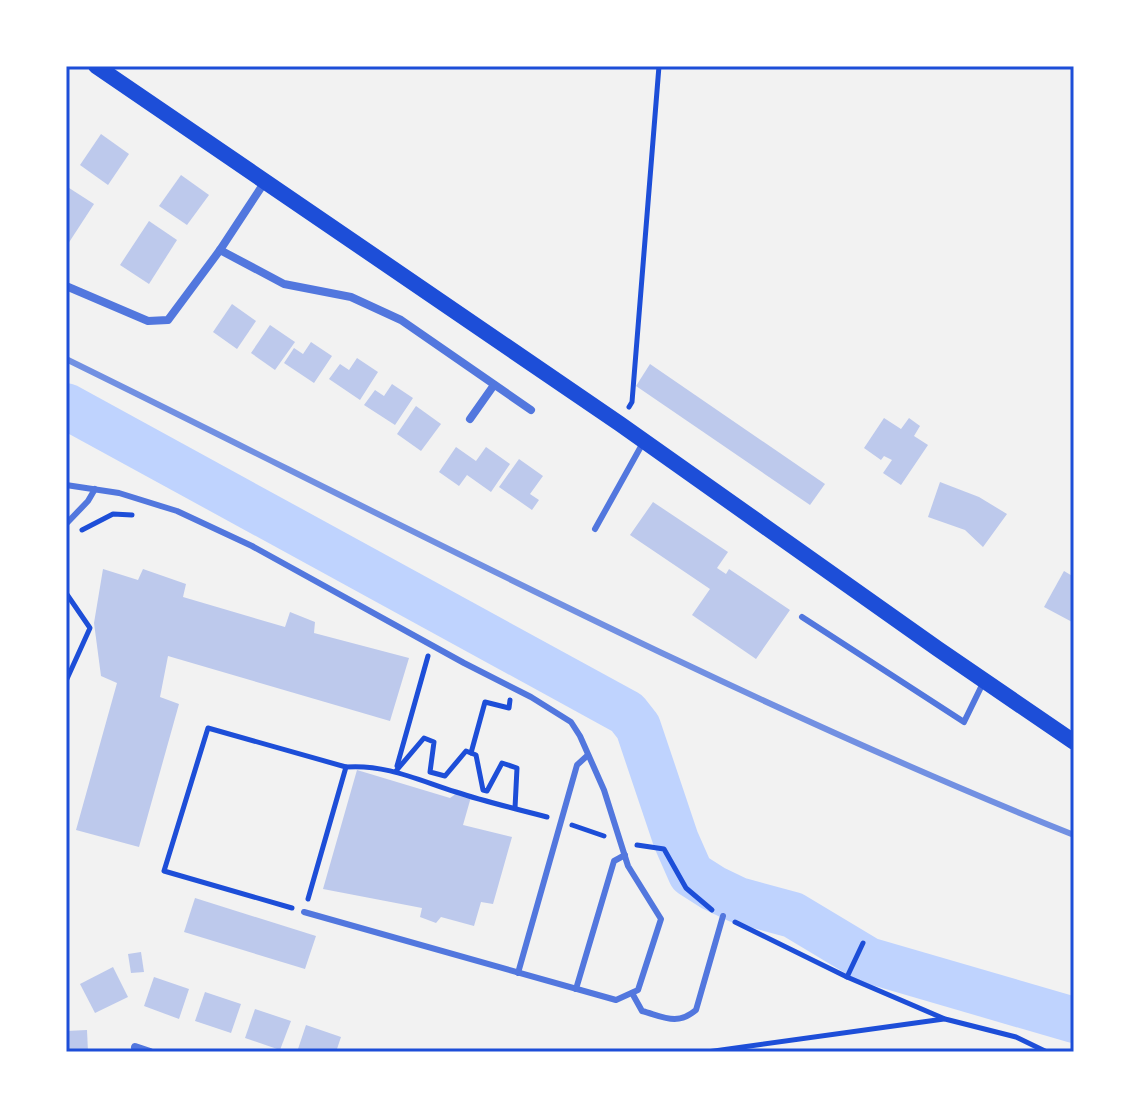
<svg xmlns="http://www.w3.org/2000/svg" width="1140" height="1118" font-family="Lato,sans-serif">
<rect width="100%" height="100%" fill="#f2f2f2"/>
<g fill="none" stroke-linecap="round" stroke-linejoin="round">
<polyline stroke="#bfd3fe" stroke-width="46" points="66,406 627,713 638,727 676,840 691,874 713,888 738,900 793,915 868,960 1074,1020"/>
</g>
<g fill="#bdc9ec">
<polygon points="101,134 129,154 108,185 80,165"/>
<polygon points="181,175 209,195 187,225 159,206"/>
<polygon points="66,186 94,204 66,247"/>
<polygon points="149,221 177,240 149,284 120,265"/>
<polygon points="232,304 256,321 237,349 213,332"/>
<polygon points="270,325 295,342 275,370 251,353"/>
<polygon points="311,342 332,356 314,383 284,363 294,348 303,354"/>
<polygon points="357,358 378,372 360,400 329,379 340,364 349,370"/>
<polygon points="650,364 825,484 810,505 636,386"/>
<polygon points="392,384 413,398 395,425 364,405 375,390 384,396"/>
<polygon points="416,406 441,424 421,451 397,434"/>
<polygon points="884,418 901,429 909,418 920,426 914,436 928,445 901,485 883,473 892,460 884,456 881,460 864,448"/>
<polygon points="456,447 476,461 486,447 510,464 491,492 467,475 459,486 439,472"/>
<polygon points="519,459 543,476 530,494 539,500 532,510 499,487"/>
<polygon points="940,482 979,497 1007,514 983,547 965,530 928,517"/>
<polygon points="653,502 728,552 717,568 726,574 729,569 790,610 756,659 692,615 710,589 630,535"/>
<polygon points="103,569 138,580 143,569 186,584 183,597 285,627 290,612 315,622 314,633 409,658 390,721 168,656 160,697 179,704 139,847 76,830 117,683 101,676 94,623"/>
<polygon points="1064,571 1074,577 1074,623 1044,607"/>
<polygon points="357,770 450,798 457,793 471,797 463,825 512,837 493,904 481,902 474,926 441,917 436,923 420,917 422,908 323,889"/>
<polygon points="195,898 316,936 305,969 184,932"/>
<polygon points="141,952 144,972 131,973 128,954"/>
<polygon points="113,967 128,997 95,1013 80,984"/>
<polygon points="154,977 189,989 179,1019 144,1006"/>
<polygon points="205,992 241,1004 231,1033 195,1021"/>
<polygon points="255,1009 291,1021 280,1050 245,1038"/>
<polygon points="306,1025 341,1037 336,1052 297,1052"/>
<polygon points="87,1030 88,1052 66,1052 66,1031"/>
</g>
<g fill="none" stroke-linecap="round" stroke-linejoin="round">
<g stroke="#1d4ed8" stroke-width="5">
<polyline points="629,407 632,402 659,66"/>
<polyline points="82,530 113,514 132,515"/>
<polyline points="66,593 90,628 66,681"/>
<polyline points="471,753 485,702 509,708 510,700"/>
<polyline points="397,766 428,656"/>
<polyline points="396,771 424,738 434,742 430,772 445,776 466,751 476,755 483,790 487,791 502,763 517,768 515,808"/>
<polyline points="572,825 604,836"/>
<polyline points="637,845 664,849 686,888 712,910"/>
<path d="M308,899L346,767C386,764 418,780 456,792C486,802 517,809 547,817"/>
<polyline points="292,908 164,871 208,728 346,767"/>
<polyline points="735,922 847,977 945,1019 1016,1037 1047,1052"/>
<polyline points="847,977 863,943"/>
<polyline points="707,1052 944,1019"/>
</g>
<g stroke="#5277de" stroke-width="6">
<polyline points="66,485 119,493 177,511 252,546 464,663 531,697 571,722 580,736 604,790 628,866 661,919 638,990 616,1000 304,912"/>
<polyline points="66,524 88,501 95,489"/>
<polyline points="595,529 644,441"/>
<polyline points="802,617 964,722 984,681"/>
<polyline points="518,973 577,765 588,755"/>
<polyline points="576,989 614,861 625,855"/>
<path d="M632,993L642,1011C664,1017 677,1026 696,1010L723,916"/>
</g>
<g stroke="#5277de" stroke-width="8">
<polyline points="220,250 284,284 351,297 401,320 531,410"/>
<polyline points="66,286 148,321 168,320 220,250 264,183"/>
<polyline points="470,419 494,385"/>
<polyline points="135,1047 150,1052"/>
</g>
<polyline stroke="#1d4ed8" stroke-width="16" points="96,66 620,424 938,649 1074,742"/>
<path stroke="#7290e2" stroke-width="6" d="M66,359C398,522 731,698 1074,835"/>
</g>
<rect width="1140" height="1118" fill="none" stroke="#ffffff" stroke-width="136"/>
<rect x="68" y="68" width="1004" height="982" fill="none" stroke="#1d4ed8" stroke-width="3"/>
</svg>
